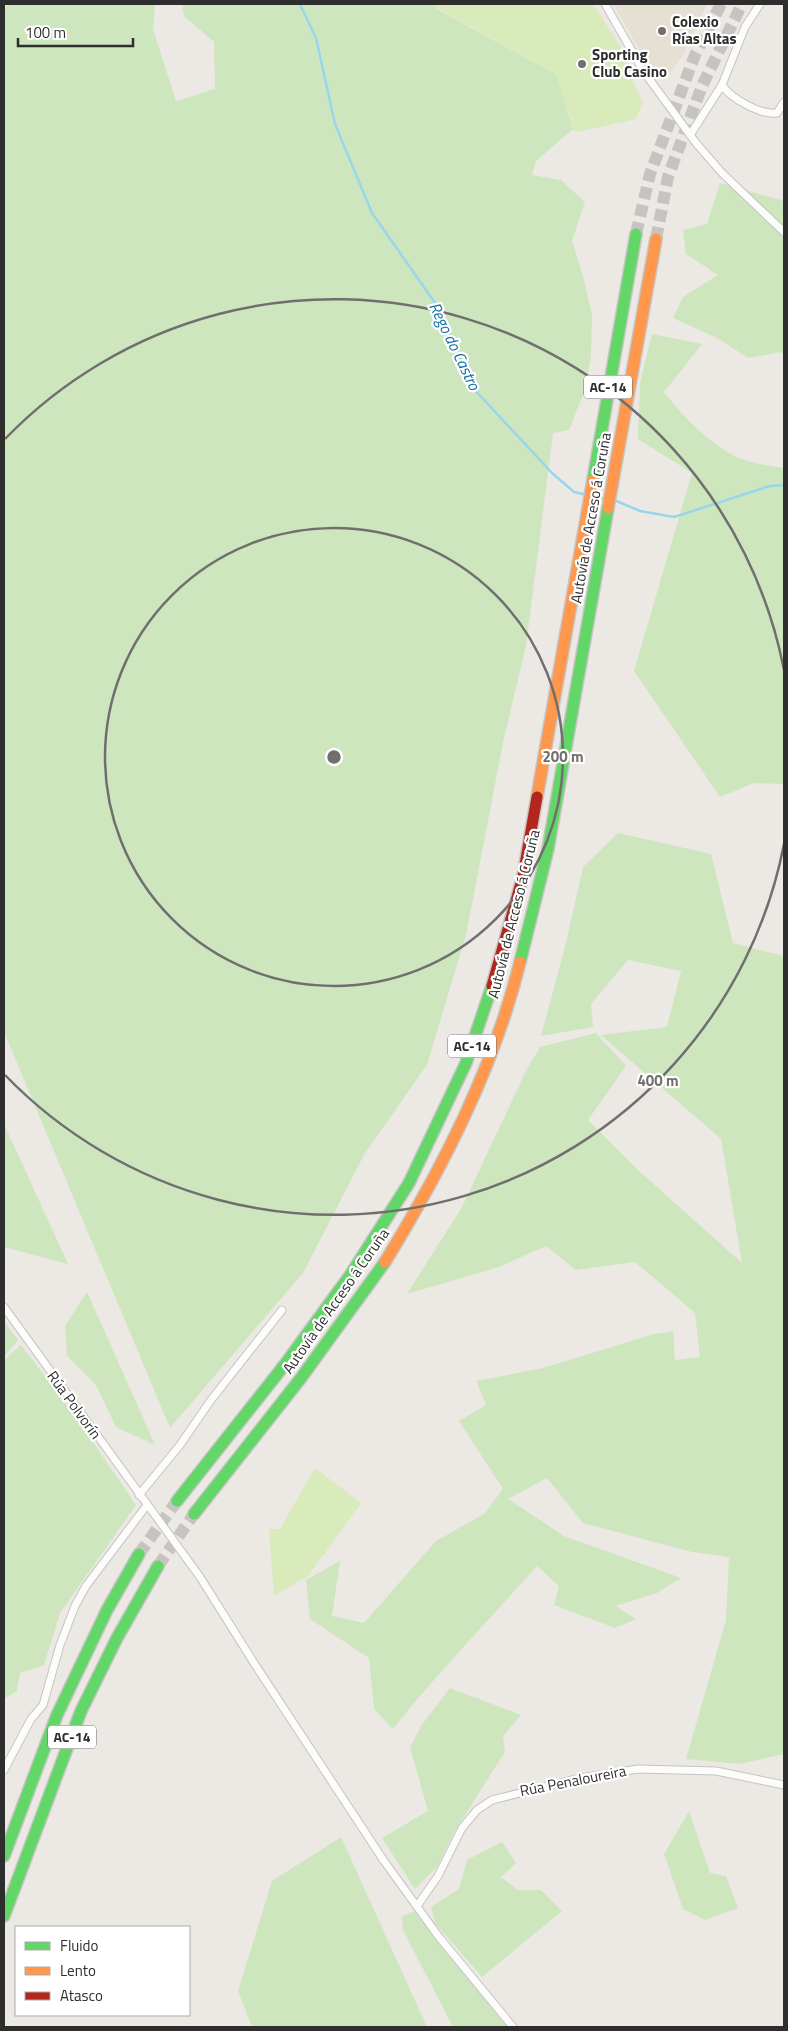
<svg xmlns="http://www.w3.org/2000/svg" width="788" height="2031" font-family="'Titillium Web',sans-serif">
<rect width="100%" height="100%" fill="#ece8e4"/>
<polygon fill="#e6e0d3" points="613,4 707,4 685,52 668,77 663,79 653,73"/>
<g fill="#cee6be">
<polygon points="8,4 155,4 153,29 176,101 215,89 214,42 184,16 182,4 435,4 437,9 557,75 573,129 536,161 532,175 561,180 585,202 572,241 583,276 592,315 591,356 585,390 569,430 553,433 526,646 504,738 466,935 427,1065 365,1153 303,1273 170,1428 4,1032 4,9"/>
<polygon points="720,183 784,201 784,354 781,352 748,358 719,339 673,318 683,297 718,275 686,254 683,230 707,224"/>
<path d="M652,334L702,344L664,392C682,415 704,438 729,453C744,462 767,466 784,468V784L754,783L720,797L634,671L692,473L638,439L640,383Z"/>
<path d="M618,833L711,854L733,943L784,956V1754L740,1764L686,1759L726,1620L729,1557L692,1552L583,1523L547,1478L508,1499L564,1536L681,1578L657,1593L616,1606L636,1619L615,1628L554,1605L559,1586L537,1566C489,1620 438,1672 393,1729L374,1709L369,1658L310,1619L306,1580L340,1561L332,1616L364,1623L436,1541L484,1514L503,1489L459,1421L486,1405L476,1381L543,1368L654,1334L673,1331L675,1360L700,1357L695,1313L635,1262L576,1270L546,1246L499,1267L407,1294L462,1207L526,1071L540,1047L596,1033L626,1066L588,1120L637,1169L742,1263L721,1139L601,1035L667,1027L681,971L628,960L591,1004L593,1027L541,1036L565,947L583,867Z"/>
<polygon points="4,1124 68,1264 4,1247"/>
<polygon points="87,1292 155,1445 116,1427 96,1385 67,1356 65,1326"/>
<polygon points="4,1321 18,1340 4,1357"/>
<polygon points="21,1345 72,1412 136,1505 60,1613 44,1665 20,1673 17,1691 4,1699 4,1360"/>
<polygon points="450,1688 521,1715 503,1736 505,1752 454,1832 437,1867 415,1889 382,1838 428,1811 410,1747 421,1726"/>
<polygon points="689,1811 710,1873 726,1876 738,1908 705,1920 683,1909 664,1854"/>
<polygon points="341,1837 427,2027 252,2027 238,1991 272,1881"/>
<polygon points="502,1842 516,1863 501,1877 518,1890 541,1890 562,1911 482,1977 435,1923 431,1907 459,1889 467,1860"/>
<polygon points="414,1911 495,2012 507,2027 453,2027 403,1930 402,1917"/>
</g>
<g fill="#d9eabb">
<polygon points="435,4 593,4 624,52 636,89 643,101 636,119 577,132 574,130 557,75 437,8"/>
<polygon points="315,1468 361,1503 308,1576 274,1596 269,1529 280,1529"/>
</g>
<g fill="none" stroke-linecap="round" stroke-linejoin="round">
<g stroke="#99d6ec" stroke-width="2.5">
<polyline points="300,4 316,38 335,124 372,213 440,310 472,387 552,473 574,492 587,495"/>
<polyline points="594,496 606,499"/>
<polyline points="614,500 640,511 674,517 770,486 784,485"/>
</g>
<g stroke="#c6c3c0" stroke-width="12" stroke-dasharray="12 6" stroke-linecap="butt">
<polyline points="636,234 650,174 695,55 721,4"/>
<polyline points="656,239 668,177 702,86 742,4"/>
<polyline points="139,1554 177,1501"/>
<polyline points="158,1566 194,1514"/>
</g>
<defs>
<g id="street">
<polyline points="605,4 644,72 696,143 722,173 784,232"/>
<path d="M722,85C731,99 761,115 777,113L784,102"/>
<polyline points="690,135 722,85 745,27 760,4"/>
<polyline points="4,1307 200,1577 254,1663 384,1861 439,1937 513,2027"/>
<polyline points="139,1495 180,1445 211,1400 282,1310"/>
<polyline points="4,1770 31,1719 43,1705 60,1645 75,1606 86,1586 147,1505"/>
<polyline points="417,1906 438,1876 462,1828 477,1810 492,1800 580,1778 638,1769 716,1771 784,1785"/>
</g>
<g id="fast">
<polyline points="593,480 636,234"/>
<polyline points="520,962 548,849 608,508"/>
<polyline points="177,1501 286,1363 351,1274 409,1183 466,1063 492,986"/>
<polyline points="194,1514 301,1378 385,1262"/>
<polyline points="4,1856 57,1715 107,1610 139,1554"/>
<polyline points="4,1916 81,1711 117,1638 158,1566"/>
</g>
<g id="slow">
<polyline points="608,508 656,239"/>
<polyline points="537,797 593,480"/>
<path d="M385,1262C442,1169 494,1068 520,962"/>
</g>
<polyline id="jam" points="492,986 523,876 537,797"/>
</defs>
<use href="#street" stroke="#c5c4c5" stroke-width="9"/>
<use href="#fast" stroke="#c6c5c4" stroke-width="14"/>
<use href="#slow" stroke="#c6c5c4" stroke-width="14"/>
<use href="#jam" stroke="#c6c5c4" stroke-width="14"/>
<use href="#street" stroke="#fcfcfb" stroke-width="7"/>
<use href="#fast" stroke="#63d668" stroke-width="11"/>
<use href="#slow" stroke="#ff974d" stroke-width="11"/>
<use href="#jam" stroke="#b3261e" stroke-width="11"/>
</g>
<g fill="none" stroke="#706f6e" stroke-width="2.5">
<circle cx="334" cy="757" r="229"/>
<path d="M784 844A458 458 0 0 1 5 1075M5 439A458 458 0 0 1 784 670"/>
</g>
<g fill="#706f6e" stroke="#fff" stroke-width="2">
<circle cx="662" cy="31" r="5"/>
<circle cx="582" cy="64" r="5"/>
</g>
<g text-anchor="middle" stroke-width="4.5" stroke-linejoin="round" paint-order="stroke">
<g fill="#fff" stroke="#6d6d6d" stroke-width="1">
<rect x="584" y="375.5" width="48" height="23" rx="4"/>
<rect x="448" y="1034.5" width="48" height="23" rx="4"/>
<rect x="48" y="1725.5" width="48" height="23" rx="4"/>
</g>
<g font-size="14" font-weight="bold" fill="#2e2e2e">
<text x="608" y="392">AC-14</text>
<text x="472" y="1051">AC-14</text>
<text x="72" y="1742">AC-14</text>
</g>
<g font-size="15" font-weight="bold" fill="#2e2e2e" stroke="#fff" text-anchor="start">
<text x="672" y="27">Colexio<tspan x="672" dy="17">Rías Altas</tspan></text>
<text x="592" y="60">Sporting<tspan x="592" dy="17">Club Casino</tspan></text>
</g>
<g font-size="15" fill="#2e2e2e" stroke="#fff">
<text transform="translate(591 518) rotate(-80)" y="5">Autovía de Acceso á Coruña</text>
<text transform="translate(514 914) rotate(-76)" y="5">Autovía de Acceso á Coruña</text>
<text transform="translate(336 1301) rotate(-55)" y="5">Autovía de Acceso á Coruña</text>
<text transform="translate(74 1405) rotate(54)" y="5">Rúa Polvorín</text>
<text transform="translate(573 1781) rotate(-11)" y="5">Rúa Penaloureira</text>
</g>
<g font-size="16" font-style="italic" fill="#0d6fa3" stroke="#fff">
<text transform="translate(455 346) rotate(64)" y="6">Rego do Castro</text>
</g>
</g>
<circle cx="334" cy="757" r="8" fill="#706f6e" stroke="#fff" stroke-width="2.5"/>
<g font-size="15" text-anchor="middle" font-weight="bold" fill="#706f6e" stroke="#fff" stroke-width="4.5" stroke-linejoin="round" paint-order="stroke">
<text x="563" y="762">200 m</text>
<text x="658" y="1086">400 m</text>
</g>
<rect width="788" height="2031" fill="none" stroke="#2e2e2e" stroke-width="10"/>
<rect x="15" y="1926" width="175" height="90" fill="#ffffff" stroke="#ababab"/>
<rect x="25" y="1942" width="25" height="8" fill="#63d668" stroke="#ababab"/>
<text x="60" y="1951" font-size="15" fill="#2e2e2e">Fluido</text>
<rect x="25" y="1967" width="25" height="8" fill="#ff974d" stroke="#ababab"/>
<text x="60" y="1976" font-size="15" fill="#2e2e2e">Lento</text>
<rect x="25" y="1992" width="25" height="8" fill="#b3261e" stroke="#ababab"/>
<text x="60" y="2001" font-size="15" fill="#2e2e2e">Atasco</text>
<path d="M18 38v8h115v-8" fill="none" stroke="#2e2e2e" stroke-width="2.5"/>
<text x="25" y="38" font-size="15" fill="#2e2e2e" stroke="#ffffff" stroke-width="4" paint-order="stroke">100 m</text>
</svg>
